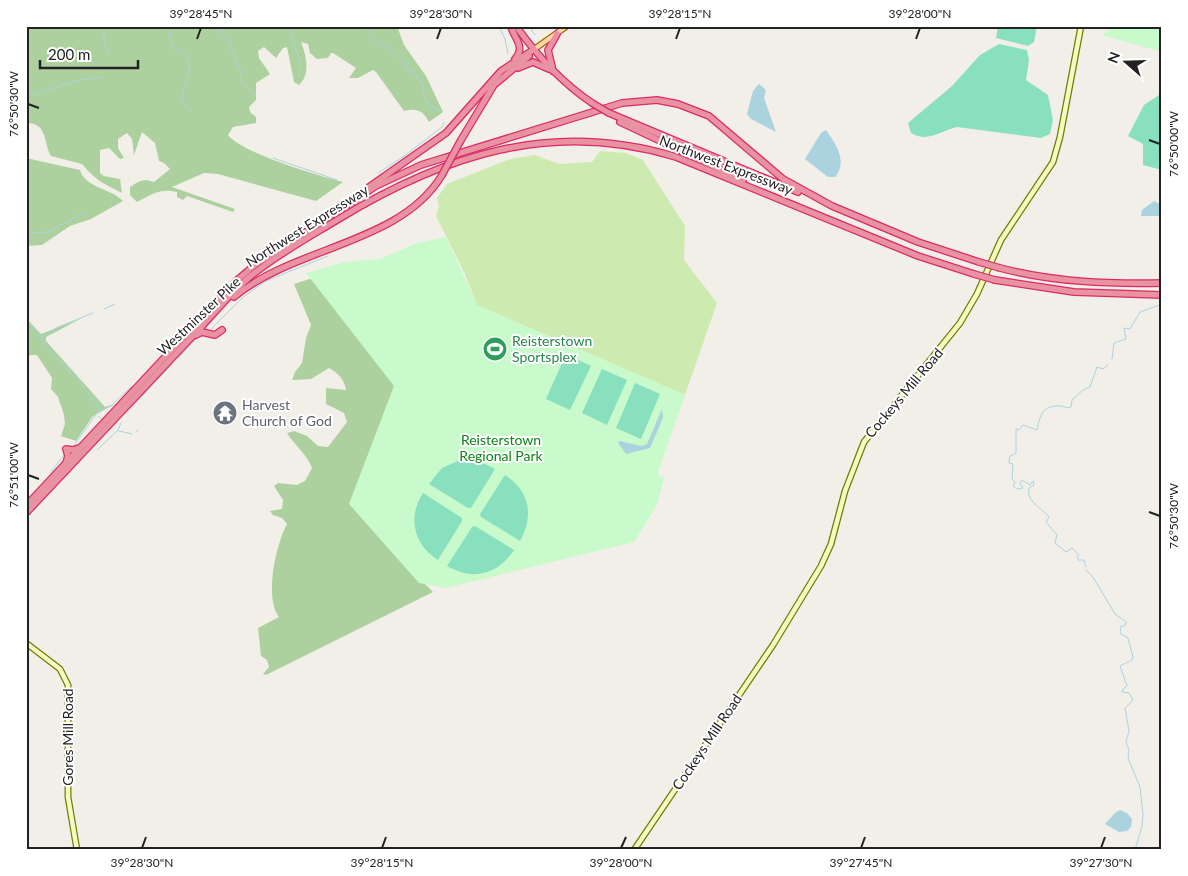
<svg xmlns="http://www.w3.org/2000/svg" width="1188" height="876" font-family="Lato,sans-serif">
<rect width="100%" height="100%" fill="#f2efe9"/>
<polygon fill="#cdebb0" points="600,151 626,153 643,160 685,226 684,260 717,303 685,395 477,305 464,272 436,216 439,206 437,198 447,184 510,159 535,155 559,164 592,162"/>
<g fill="#add19e">
<path d="M26,26H397L404,45L426,76L443,112L429,122C423,110 416,108 404,111L376,72L373,70L358,78H349L356,68L333,53H331L328,58L317,59L310,53L308,44L301,42C306,55 311,74 299,85L294,82L287,47L283,48L276,58L264,47L258,51L259,58L270,74L256,83V100L249,107L250,112L256,117V123L233,127L228,135C242,153 319,176 343,182L316,201L218,174L204,173L172,187L235,209L233,212L187,196L183,200L177,197V192C160,188 152,194 137,202L130,195V187C139,181 144,178 154,182L170,169L164,163L159,161L155,143L142,132L134,155L132,139L127,133L118,139V148L124,158L120,159L109,148L100,150V173L104,176L120,179L122,193C104,184 95,180 82,164L51,156C43,142 48,123 26,123Z"/>
<path d="M26,158L80,170C85,188 111,188 123,201L91,219L70,226L42,245L26,246Z"/>
<path d="M322,275L387,320L420,579L433,592L266,675L263,674L269,667L267,660L261,656L258,628L279,617C264,598 276,544 287,524L282,518L273,515L270,511L282,509L283,500L274,486L278,483L297,485L305,481L312,468C307,454 295,446 287,433L294,431L307,436L318,446L328,447L347,422L344,413L326,404V388L346,390C345,380 337,372 329,368L311,379L292,380L295,372L302,363L306,338L311,325L294,284Z"/>
<polygon points="26,318 41,334 82,318 46,337 46,341 105,407 115,404 93,416 76,441 61,436 65,424 64,415 58,397 51,389 52,378 37,355 31,355 26,358"/>
</g>
<g fill="#c8facc">
<polygon points="1114,26 1162,26 1162,52 1102,35"/>
<polygon points="446,237 477,305 685,395 657,475 664,478 657,505 634,542 446,588 419,583 349,504 394,386 306,273 345,262 380,259 417,243"/>
</g>
<g fill="#88e0be">
<polygon points="998,26 1037,26 1034,42 1028,46 996,38"/>
<path d="M999,44L1027,50L1029,60L1026,80L1048,95L1053,120L1050,134L1041,138L957,127C940,131 928,143 911,133L908,123L952,86L980,55Z"/>
<polygon points="1162,93 1162,170 1143,165 1143,144 1128,136 1144,105"/>
<polygon points="566,354 591,366 570,410 546,399"/>
<polygon points="602,369 627,380 607,425 582,413"/>
<polygon points="635,383 660,394 641,439 616,428"/>
<polygon points="460,460 479,461 495,469 471,508 468,508 429,484 442,468"/>
<path d="M505,475C530,491 534,516 520,541L481,517L480,514Z"/>
<path d="M423,493L462,518V521L438,560C414,545 407,518 423,493Z"/>
<path d="M475,526L514,550C498,575 473,581 447,566L472,527Z"/>
</g>
<g fill="#aad3df">
<polygon points="759,84 766,90 764,98 776,132 751,119 747,114 753,91"/>
<path d="M826,130C836,144 848,162 835,177H828L805,159L821,133Z"/>
<polygon points="1154,201 1162,205 1162,216 1141,216 1142,210"/>
<polygon points="662,409 663,418 650,448 626,454 618,443 620,441 641,446 647,444"/>
<polygon points="1120,810 1127,813 1132,819 1131,827 1127,831 1119,832 1105,824 1115,813"/>
</g>
<g fill="none" stroke-linecap="round" stroke-linejoin="round">
<g stroke="#aad3df" stroke-width="1">
<polyline points="104,26 104,41 108,54"/>
<path d="M165,26L170,34L173,48C203,59 183,79 182,102L190,110"/>
<polyline points="213,26 228,41 241,71 242,84 255,95"/>
<polyline points="227,26 231,26"/>
<polyline points="286,26 290,30 300,62 299,77"/>
<polyline points="363,26 368,30 372,39 385,46 404,62 407,69 413,71 423,86 423,93 430,106 440,110"/>
<polyline points="499,26 505,39 508,54"/>
<polyline points="529,26 535,35"/>
<polyline points="221,32 225,26"/>
<polyline points="26,97 74,81 102,77"/>
<polyline points="273,158 337,180"/>
<polyline points="378,173 404,156 442,127 444,122"/>
<polyline points="26,233 48,232 84,213"/>
<polyline points="104,309 115,304"/>
<polyline points="26,324 27,321 41,335"/>
<polyline points="211,329 243,297 266,281 328,256"/>
<path d="M41,335C46,347 57,361 69,368L70,374L76,377L101,411"/>
<polyline points="42,337 58,327 93,313"/>
<polyline points="178,358 197,338"/>
<polyline points="1112,359 1114,343 1126,339 1124,328 1130,329 1140,312 1162,304"/>
<polyline points="133,406 172,364"/>
<polyline points="100,410 111,406 131,387"/>
<polyline points="98,416 101,419"/>
<polyline points="119,431 132,434"/>
<polyline points="136,432 138,430"/>
<polyline points="73,447 99,410"/>
<polyline points="97,450 118,430 121,423"/>
<polyline points="51,472 63,456"/>
<path d="M1086,567L1084,560H1078V554L1072,548L1066,552L1055,543L1057,535L1046,522L1049,517C1041,507 1026,502 1029,488L1034,485L1033,481L1030,485L1022,480L1020,483L1023,488L1017,489L1013,486L1015,482L1012,479L1013,464L1009,463L1010,456L1016,453V429L1019,430L1023,425L1037,430C1040,416 1042,405 1060,406C1065,406 1066,409 1071,407L1072,400L1083,390L1090,387L1097,367L1103,369L1108,365"/>
<polyline points="1086,570 1093,577 1115,614 1126,622 1125,626 1121,626 1120,633 1128,638 1133,657 1132,660 1120,666 1127,686 1123,689 1122,692 1129,693 1133,700 1125,708 1129,731 1126,742 1129,750 1128,758 1140,787 1143,814 1142,826 1135,850"/>
</g>
<defs>
<g id="secondary">
<polyline points="26,643 60,669 68,685 68,797 77,850"/>
<polyline points="634,850 773,645 821,566 831,544 845,491 864,442 960,323 977,294 1001,240 1053,162 1060,137 1081,26"/>
</g>
<polyline id="primary" points="533,50 567,26"/>
<g id="highway">
<path d="M511,26C514,39 526,46 515,59"/>
<path d="M516,26C538,57 561,82 592,103"/>
<polyline points="518,68 533,62 549,69"/>
<polyline points="553,71 548,50 557,34"/>
<polyline points="609,113 798,192"/>
<polyline points="620,122 743,180"/>
<polyline points="461,140 494,85 529,56"/>
<polyline points="369,187 446,133 501,71 533,50"/>
<polyline points="306,232 376,186 421,165 622,103 657,100 678,104 709,116 783,179 832,206 918,242 979,262"/>
<path d="M1000,268C1053,282 1108,284 1162,283"/>
<polyline points="995,280 1074,292 1162,295"/>
<path d="M234,297C295,246 401,244 442,175"/>
<path d="M201,327C218,309 233,290 252,275C278,254 309,237 337,220C444,155 552,119 676,157L918,256L974,274"/>
<polyline points="196,335 202,332 215,335 222,330"/>
<polyline points="66,463 68,456 66,449 73,450 79,448"/>
<polyline points="26,506 236,281 256,264 309,230"/>
<polyline points="26,513 203,325"/>
</g>
</defs>
<use href="#secondary" stroke="#707d05" stroke-width="7"/>
<use href="#primary" stroke="#a06b00" stroke-width="7"/>
<use href="#highway" stroke="#dc2a67" stroke-width="8"/>
<use href="#secondary" stroke="#f7fabf" stroke-width="4.5"/>
<use href="#primary" stroke="#fcd6a4" stroke-width="4.5"/>
<use href="#highway" stroke="#e892a2" stroke-width="5.5"/>
<defs>
<g id="highway-bridge">
<polyline points="592,103 609,113"/>
<polyline points="442,175 461,140"/>
<polyline points="979,262 1000,268"/>
<polyline points="974,274 995,280"/>
</g>
</defs>
<use href="#highway-bridge" stroke="#dc2a67" stroke-width="8" stroke-linecap="butt"/>
<use href="#highway-bridge" stroke="#e892a2" stroke-width="5.5"/>
</g>
<path fill="none" stroke="#222" stroke-width="2" d="M197,39L201,28M437,39L441,28M676,39L680,28M916,39L920,28M28,104L39,108M1149,140L1160,144M28,475L39,479M1149,512L1160,516M142,848L146,837M382,848L386,837M621,848L626,837M861,848L865,837M1101,848L1105,837"/>
<defs>
<symbol id="stadium-disc" viewBox="-11 -11 22 22"><circle r="9.5" fill="#2e9e5b" stroke="#fff"/><path d="M0-5a6.5 5 0 1 0 0 10a6.5 5 0 1 0 0-10ZM-3.5-1.8h7v3.6h-7Z" fill="#fff"/></symbol>
<symbol id="temple-disc" viewBox="-11 -11 22 22"><circle r="9.5" fill="#6b7280" stroke="#fff"/><path d="M0-6L5-2H3V0L6.5 2.5H4V6H1.5V3h-3V6H-4V2.5H-6.5L-3 0V-2H-5Z" fill="#fff"/></symbol>
</defs>
<g fill-rule="evenodd">
<use href="#stadium-disc" x="481" y="335" width="28" height="28"/>
<use href="#temple-disc" x="211" y="399" width="28" height="28"/>
</g>
<g text-anchor="middle" stroke-width="4" stroke-linejoin="round" paint-order="stroke">
<g font-size="14" fill="#222" stroke="#fff">
<text transform="translate(726 165) rotate(21)" y="5">Northwest Expressway</text>
<text transform="translate(307 226) rotate(-32)" y="5">Northwest Expressway</text>
<text transform="translate(199 316) rotate(-43)" y="5">Westminster Pike</text>
<text transform="translate(904 393) rotate(-50)" y="5">Cockeys Mill Road</text>
<text transform="translate(68 737) rotate(-90)" y="5">Gores Mill Road</text>
<text transform="translate(707 742) rotate(-56)" y="5">Cockeys Mill Road</text>
</g>
<g font-size="14" fill="#27864d" stroke="#fff" text-anchor="start">
<text x="512" y="346">Reisterstown<tspan x="512" dy="16">Sportsplex</tspan></text>
</g>
<g font-size="14" fill="#5b616d" stroke="#fff" text-anchor="start">
<text x="242" y="410">Harvest<tspan x="242" dy="16">Church of God</tspan></text>
</g>
<g font-size="14" fill="#0c8416" stroke="#fff">
<text x="501" y="445">Reisterstown<tspan x="501" dy="16">Regional Park</tspan></text>
</g>
</g>
<rect width="1188" height="876" fill="none" stroke="#ffffff" stroke-width="55"/>
<g transform="translate(1126 62) rotate(290)" stroke="#ffffff" stroke-width="4" paint-order="stroke">
<path d="M0-4L9 19L0 12L-9 19Z" fill="#222222"/>
<text y="-8" font-size="14" font-weight="bold" text-anchor="middle" fill="#222222">N</text>
</g>
<path d="M40 60v8h98v-8" fill="none" stroke="#222222" stroke-width="2.5"/>
<text x="48" y="60" font-size="15" fill="#222222" stroke="#ffffff" stroke-width="4" paint-order="stroke">200 m</text>
<rect x="28" y="28" width="1132" height="820" fill="none" stroke="#222" stroke-width="2"/>
<g font-size="12" text-anchor="middle" fill="#222">
<text x="201" y="18">39°28'45"N</text>
<text x="441" y="18">39°28'30"N</text>
<text x="680" y="18">39°28'15"N</text>
<text x="920" y="18">39°28'00"N</text>
<text transform="translate(14 104) rotate(-90)" y="4">76°50'30"W</text>
<text transform="translate(1174 144) rotate(-90)" y="4">76°50'00"W</text>
<text transform="translate(14 475) rotate(-90)" y="4">76°51'00"W</text>
<text transform="translate(1174 516) rotate(-90)" y="4">76°50'30"W</text>
<text x="142" y="867">39°28'30"N</text>
<text x="382" y="867">39°28'15"N</text>
<text x="621" y="867">39°28'00"N</text>
<text x="861" y="867">39°27'45"N</text>
<text x="1101" y="867">39°27'30"N</text>
</g>
</svg>
